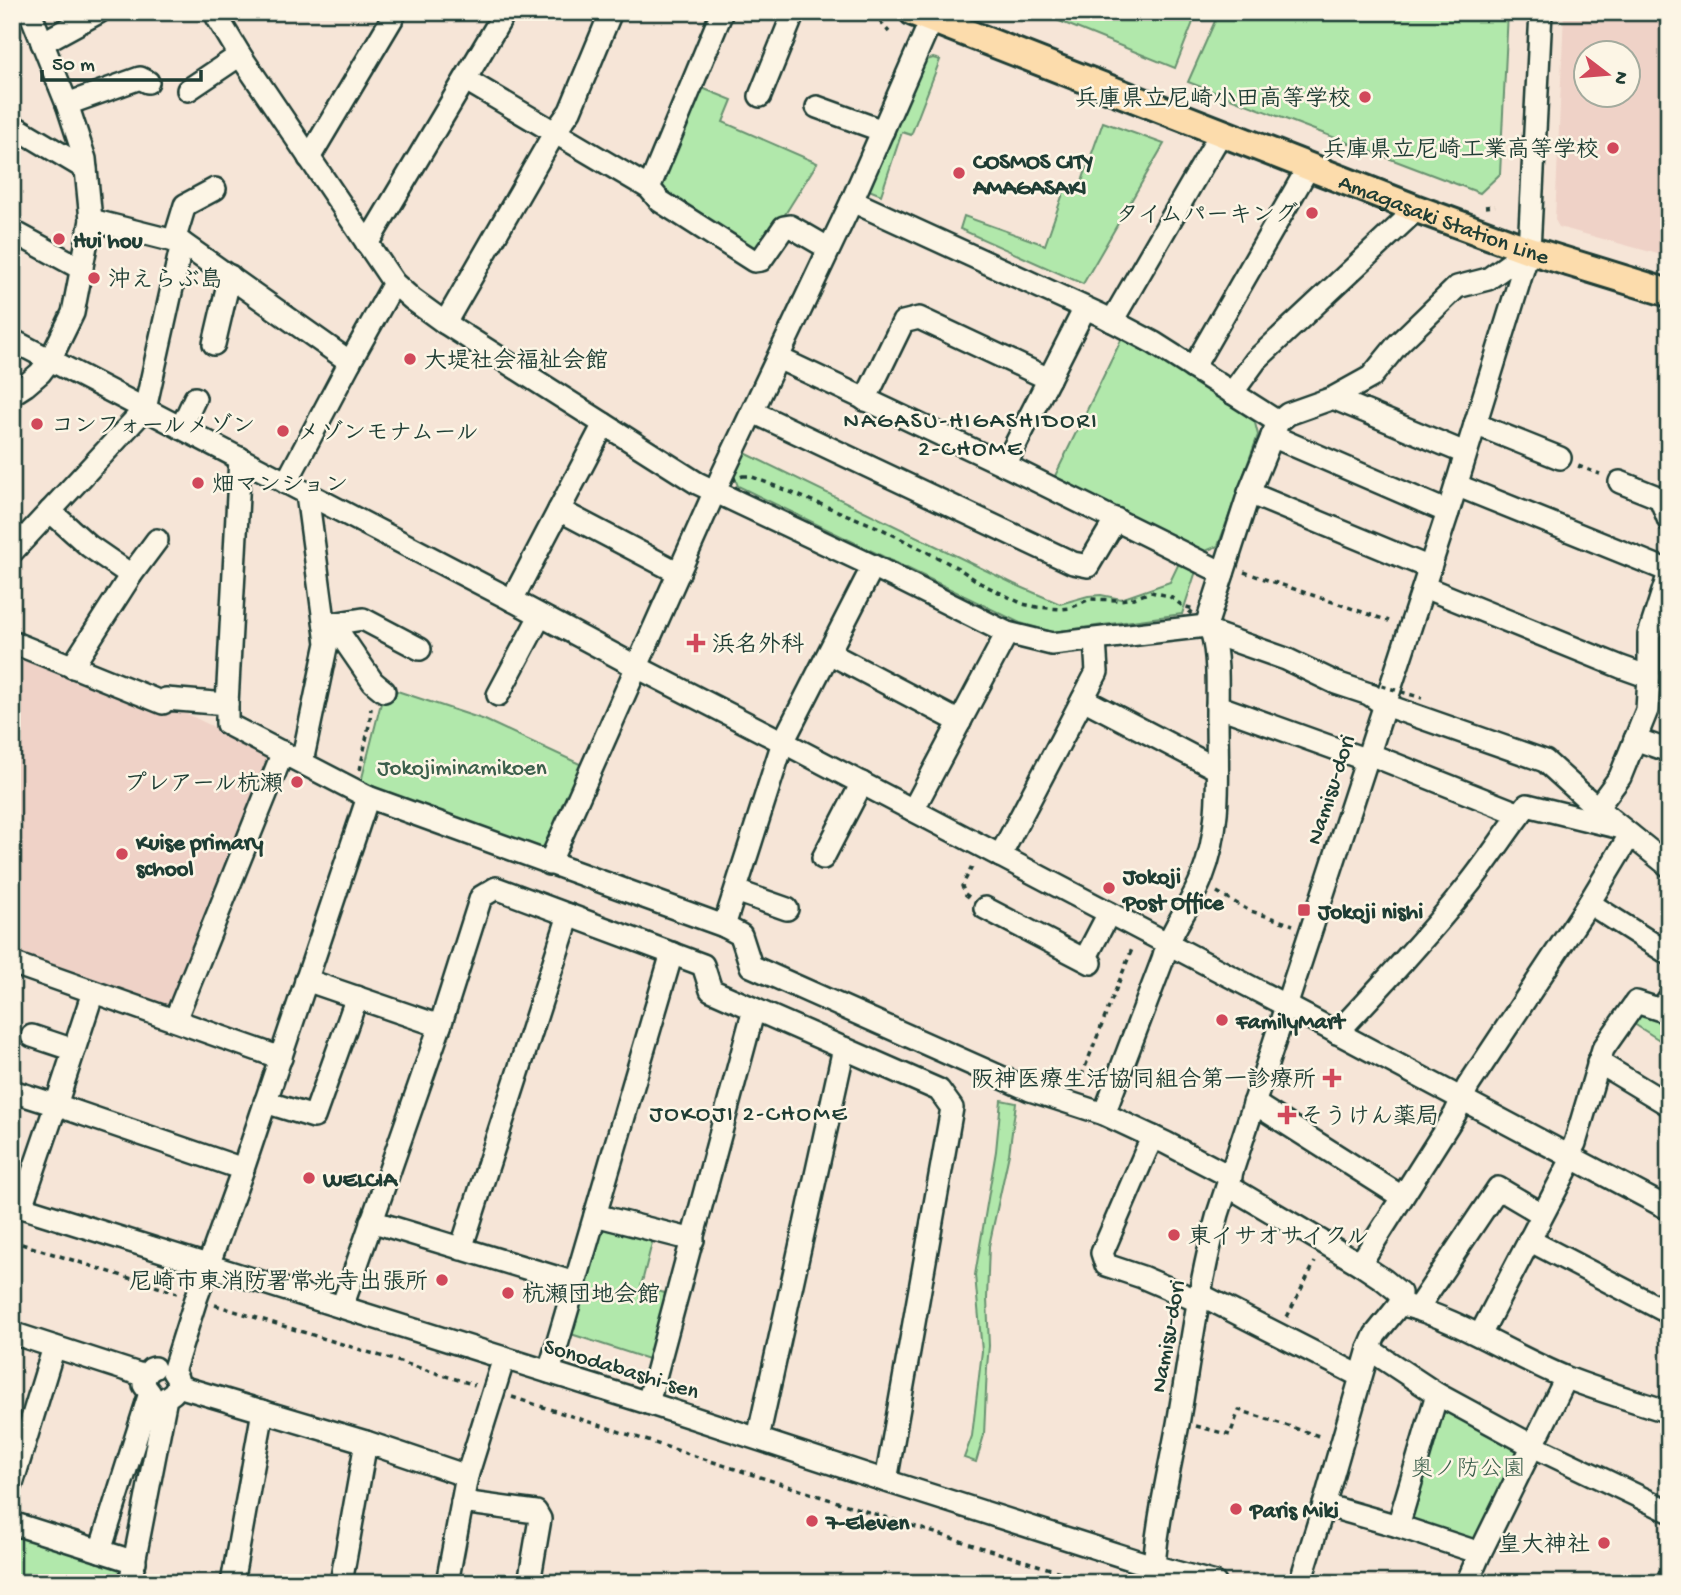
<svg xmlns="http://www.w3.org/2000/svg" width="1681" height="1595" font-family="'Gochi Hand','Klee One',sans-serif">
<rect width="100%" height="100%" fill="#f6e5d7"/>
<filter id="ink" filterUnits="userSpaceOnUse"><feTurbulence type="fractalNoise" baseFrequency=".0143" numOctaves="2"/><feDisplacementMap in="SourceGraphic" scale="14" xChannelSelector="R" yChannelSelector="G"/><feConvolveMatrix kernelMatrix="1 2 1 2 8 2 1 2 1" color-interpolation-filters="sRGB"/></filter>
<g filter="url(#ink)">
<g fill="#efd2c7" fill-rule="evenodd">
<path d="M1564,12H1669V257L1559,227L1555,220ZM1586,52H1628V94H1586Z"/>
<polygon points="12,653 169,714 173,707 269,754 173,1005 165,1009 12,953"/>
</g>
<g fill="#b1e8ab" stroke="#689270" stroke-width="2">
<polygon points="1037,12 1197,12 1175,68"/>
<polygon points="1219,12 1508,12 1500,174 1480,193 1188,82"/>
<polygon points="933,58 940,60 911,135 902,132 881,195 869,190 867,185 921,62"/>
<polygon points="702,88 732,100 723,122 817,163 764,248 751,249 662,193 661,186"/>
<polygon points="1103,122 1164,144 1083,284 960,229 964,216 1045,245 1066,185 1079,190"/>
<polygon points="1122,338 1150,352 1254,419 1258,435 1218,546 1203,552 1053,480"/>
<polygon points="745,453 1014,584 1060,604 1088,596 1101,595 1121,599 1170,582 1179,563 1196,571 1182,614 1053,632 1020,623 738,486 734,476"/>
<polygon points="385,687 485,720 582,765 547,845 535,850 361,782"/>
<polygon points="1669,1013 1669,1046 1631,1022 1636,1015 1667,1016"/>
<polygon points="1001,1100 1016,1103 1009,1154 989,1246 987,1299 989,1346 987,1367 984,1435 976,1462 964,1458 972,1436 982,1351 975,1275 996,1151"/>
<polygon points="603,1226 653,1239 641,1286 668,1294 651,1360 571,1334"/>
<polygon points="1448,1407 1525,1449 1479,1546 1414,1525 1409,1514 1439,1410"/>
<polygon points="12,1530 124,1566 126,1583 12,1583"/>
</g>
<g fill="none" stroke-linecap="round" stroke-linejoin="round">
<defs>
<g id="minor">
<polyline points="219,12 217,17 240,55 394,283 412,299 445,323 697,483 873,566 1007,633 1052,644 1206,626 1212,633 1286,659 1336,683 1369,694 1385,705 1545,761 1597,808 1669,866"/>
<polyline points="42,43 99,12"/>
<polyline points="466,80 649,188 660,201 754,261 761,260 784,227 790,226 828,248"/>
<polyline points="188,90 240,55"/>
<polyline points="760,96 794,12"/>
<polyline points="67,104 140,78 148,82"/>
<polyline points="817,107 883,131"/>
<polyline points="12,125 86,169"/>
<polyline points="309,158 396,12"/>
<polyline points="649,188 722,12"/>
<polyline points="852,201 1101,315 1154,343 1278,422"/>
<polyline points="91,220 182,243 350,362 394,283"/>
<polyline points="12,231 82,269"/>
<polyline points="174,241 185,205 215,189"/>
<polyline points="367,244 505,12"/>
<polyline points="1112,321 1221,133"/>
<polyline points="445,323 555,132 570,111 611,12"/>
<polyline points="12,340 512,600 637,667 783,742 1304,1015 1669,1209"/>
<polyline points="214,344 230,276"/>
<polyline points="778,358 1005,465 1085,308"/>
<polyline points="1193,368 1308,168"/>
<polyline points="1232,393 1256,360 1417,209"/>
<polyline points="12,394 26,385 40,373 50,360 73,313 91,220 85,159 67,104 30,12"/>
<polyline points="1333,398 1465,453"/>
<polyline points="865,400 903,322 919,318 1049,379"/>
<polyline points="753,412 1073,563 1088,566 1116,519"/>
<polyline points="1475,424 1560,458"/>
<polyline points="181,428 195,398"/>
<polyline points="1272,436 1448,512"/>
<polyline points="1005,465 1223,573"/>
<polyline points="1620,482 1660,498 1669,521"/>
<polyline points="286,483 350,362"/>
<polyline points="1456,485 1669,571"/>
<polyline points="1249,493 1430,568"/>
<polyline points="559,510 679,573"/>
<polyline points="50,511 89,546 131,575"/>
<polyline points="12,552 145,409 182,243"/>
<polyline points="1424,587 1621,667 1649,677"/>
<polyline points="512,600 604,424"/>
<polyline points="325,625 363,619 420,649"/>
<polyline points="325,625 342,637 373,682 384,691"/>
<polyline points="1206,626 1249,493 1278,422 1288,414 1333,398 1371,377 1398,344 1457,287 1488,279 1529,250"/>
<polyline points="12,642 163,703 166,699 227,704 227,724 368,797 724,926 741,935 751,966 1030,1090 1104,1114 1166,1143 1231,1177"/>
<polyline points="829,653 960,722"/>
<polyline points="72,667 131,575 157,540"/>
<polyline points="498,695 540,616"/>
<polyline points="1083,699 1217,769"/>
<polyline points="227,704 240,458"/>
<polyline points="1217,706 1367,760"/>
<polyline points="1635,739 1669,751"/>
<polyline points="1369,754 1520,814"/>
<polyline points="302,762 327,643 307,494"/>
<polyline points="1597,808 1620,777 1647,710 1649,677 1649,635 1669,573"/>
<polyline points="913,810 1007,633"/>
<polyline points="1000,856 1097,672 1095,640"/>
<polyline points="823,858 862,783"/>
<polyline points="549,864 723,473 852,201 931,20"/>
<polyline points="736,891 787,909"/>
<polyline points="1589,903 1669,954"/>
<polyline points="985,908 1091,963"/>
<polyline points="724,926 783,742 873,566"/>
<polyline points="1085,959 1109,913"/>
<polyline points="12,963 281,1058"/>
<polyline points="306,980 440,1026 342,1307"/>
<polyline points="175,1020 283,752"/>
<polyline points="440,1026 481,897 496,888 703,965 711,990 939,1090 952,1108 886,1481"/>
<path d="M1337,1033C1381,986 1426,938 1466,888C1488,861 1506,832 1527,805L1617,827"/>
<polyline points="32,1036 74,1050"/>
<polyline points="1598,1062 1669,1105"/>
<polyline points="12,1091 56,1105 93,992"/>
<polyline points="265,1102 314,1117 357,997"/>
<polyline points="1254,1103 1402,1197"/>
<path d="M1104,1114L1163,959C1171,928 1191,906 1202,877C1222,827 1217,771 1217,718C1217,690 1219,660 1212,633"/>
<polyline points="1153,1137 1146,1151 1102,1253 1106,1265 1142,1277 1198,1301"/>
<polyline points="1568,1156 1575,1143 1603,1049 1636,1002 1661,1010 1669,998"/>
<path d="M1228,1186L1360,1264L1384,1280L1400,1293V1304C1459,1319 1510,1355 1567,1378C1600,1391 1635,1401 1669,1412"/>
<polyline points="12,1204 648,1403 886,1481 1153,1566 1215,1583"/>
<polyline points="21,1207 56,1105 243,1169"/>
<polyline points="595,1215 693,1240"/>
<polyline points="371,1221 575,1283"/>
<polyline points="1529,1240 1669,1313"/>
<polyline points="461,1249 569,915"/>
<polyline points="1360,1264 1455,1114 1468,1086 1589,903 1630,835"/>
<polyline points="1199,1294 1360,1376"/>
<polyline points="1417,1309 1498,1188 1542,1214"/>
<polyline points="12,1333 145,1376 151,1369 154,1368"/>
<polyline points="1480,1335 1572,1159"/>
<polyline points="1369,1349 1437,1394 1533,1446 1669,1511"/>
<polyline points="549,1372 672,953"/>
<polyline points="178,1386 366,1442 467,1476"/>
<polyline points="648,1403 754,1009"/>
<polyline points="758,1438 844,1048"/>
<polyline points="12,1484 54,1347"/>
<polyline points="462,1502 536,1512 540,1519 529,1583"/>
<polyline points="1324,1505 1398,1526 1480,1553"/>
<polyline points="12,1523 135,1562"/>
<polyline points="1398,1526 1437,1394"/>
<polyline points="100,1551 150,1393 144,1385 145,1376"/>
<polyline points="130,1583 166,1398 173,1393 178,1386 177,1378 173,1372 196,1299 243,1169 368,797"/>
<polyline points="232,1583 263,1411"/>
<polyline points="341,1583 366,1442"/>
<polyline points="447,1583 467,1476 504,1358"/>
<path d="M1153,1583C1155,1530 1168,1477 1178,1424C1190,1354 1199,1283 1218,1214L1448,512L1529,250L1541,12"/>
<polyline points="1300,1583 1324,1505 1369,1349 1375,1335 1400,1304"/>
<polyline points="1467,1583 1480,1553 1566,1378"/>
<polyline points="1666,1583 1669,1578"/>
</g>
<g id="major">
<path id="s1" d="M913,12L1417,209L1529,250L1669,293"/>
</g>
</defs>
<use href="#minor" stroke="#1f3d34" stroke-width="26"/>
<use href="#major" stroke="#1f3d34" stroke-width="32"/>
<g stroke="#1f3d34" stroke-width="3.5" stroke-dasharray="5 5" stroke-linecap="butt">
<polyline points="863,12 877,18 889,32"/>
<polyline points="1485,207 1495,206"/>
<polyline points="1578,466 1600,474"/>
<polygon points="743,476 750,476 880,528 958,568 980,583 1023,604 1037,607 1060,609 1070,608 1090,599 1119,600 1134,598 1151,592 1169,596 1183,606 1194,609 1186,617 1052,634 1019,625 736,488 733,483 734,479"/>
<polyline points="1244,572 1389,621"/>
<polyline points="360,770 370,720 371,708"/>
<polyline points="1217,892 1248,910 1293,925"/>
<polyline points="969,897 965,894 962,886 973,865"/>
<polyline points="1078,1085 1132,949"/>
<polyline points="12,1241 177,1293"/>
<polyline points="215,1305 475,1385"/>
<polyline points="1287,1317 1315,1262"/>
<polyline points="512,1397 884,1517 1095,1583"/>
<polyline points="1196,1426 1230,1435 1239,1410 1322,1437"/>
</g>
<use href="#minor" stroke="#fcf5e5" stroke-width="21"/>
<use href="#major" stroke="#fcdcac" stroke-width="26"/>
<polyline stroke="#1f3d34" stroke-width="3.5" stroke-dasharray="5 5" stroke-linecap="butt" points="1372,683 1422,698"/>
</g>
</g>
<g fill="#d1495b" stroke="#fcf5e5" stroke-width="2.5">
<circle cx="1365" cy="97" r="7"/>
<circle cx="1613" cy="148" r="7"/>
<circle cx="959" cy="173" r="7"/>
<circle cx="1312" cy="213" r="7"/>
<circle cx="59" cy="239" r="7"/>
<circle cx="94" cy="278" r="7"/>
<circle cx="410" cy="359" r="7"/>
<circle cx="37" cy="424" r="7"/>
<circle cx="283" cy="431" r="7"/>
<circle cx="198" cy="483" r="7"/>
<path d="M692.5 632.5h7v7h7v7h-7v7h-7v-7h-7v-7h7z"/>
<circle cx="297" cy="782" r="7"/>
<circle cx="122" cy="854" r="7"/>
<circle cx="1109" cy="888" r="7"/>
<rect x="1297" y="903" width="14" height="14" rx="3.5"/>
<circle cx="1222" cy="1020" r="7"/>
<path d="M1328.5 1067.5h7v7h7v7h-7v7h-7v-7h-7v-7h7z"/>
<path d="M1283.5 1104.5h7v7h7v7h-7v7h-7v-7h-7v-7h7z"/>
<circle cx="309" cy="1178" r="7"/>
<circle cx="1174" cy="1235" r="7"/>
<circle cx="442" cy="1280" r="7"/>
<circle cx="508" cy="1293" r="7"/>
<circle cx="1236" cy="1509" r="7"/>
<circle cx="812" cy="1521" r="7"/>
<circle cx="1604" cy="1543" r="7"/>
</g>
<g text-anchor="middle" stroke-width="5" stroke-linejoin="round" paint-order="stroke">
<g font-size="23" font-weight="bold" fill="#1f3d34" stroke="#fcf5e5" text-anchor="start">
<text x="1351" y="105" text-anchor="end">兵庫県立尼崎小田高等学校</text>
<text x="1599" y="156" text-anchor="end">兵庫県立尼崎工業高等学校</text>
<text x="973" y="168">COSMOS CITY<tspan x="973" dy="26">AMAGASAKI</tspan></text>
<text x="1298" y="221" text-anchor="end">タイムパーキング</text>
<text x="73" y="247">Hui hou</text>
<text x="108" y="286">沖えらぶ島</text>
<text x="424" y="367">大堤社会福祉会館</text>
<text x="51" y="432">コンフォールメゾン</text>
<text x="297" y="439">メゾンモナムール</text>
<text x="212" y="491">畑マンション</text>
<text x="712" y="651">浜名外科</text>
<text x="283" y="790" text-anchor="end">プレアール杭瀬</text>
<text x="136" y="849">Kuise primary<tspan x="136" dy="26">school</tspan></text>
<text x="1123" y="883">Jokoji<tspan x="1123" dy="26">Post Office</tspan></text>
<text x="1318" y="918">Jokoji nishi</text>
<text x="1236" y="1028">FamilyMart</text>
<text x="1316" y="1086" text-anchor="end">阪神医療生活協同組合第一診療所</text>
<text x="1301" y="1123">そうけん薬局</text>
<text x="323" y="1186">WELCIA</text>
<text x="1188" y="1243">東イサオサイクル</text>
<text x="428" y="1288" text-anchor="end">尼崎市東消防署常光寺出張所</text>
<text x="522" y="1301">杭瀬団地会館</text>
<text x="1250" y="1517">Paris Miki</text>
<text x="826" y="1529">7-Eleven</text>
<text x="1590" y="1551" text-anchor="end">皇大神社</text>
</g>
<g font-size="23" fill="#1f3d34" stroke="#fcf5e5">
<text dy="8" stroke="none"><textPath href="#s1" startOffset="570">Amagasaki Station Line</textPath></text>
<text transform="translate(1329 789) rotate(-72)" y="8">Namisu-dori</text>
<text transform="translate(1166 1336) rotate(-80)" y="8">Namisu-dori</text>
<text transform="translate(622 1367) rotate(17)" y="8">Sonodabashi-sen</text>
</g>
<g font-size="23" fill="#3c5f4c" stroke="#fcf5e5">
<text x="462" y="774">Jokojiminamikoen</text>
<text x="1468" y="1475">奥ノ防公園</text>
</g>
<g font-size="24" letter-spacing="2" fill="#1f3d34" stroke="#fcf5e5">
<text x="971" y="427">NAGASU-HIGASHIDORI<tspan x="971" dy="28">2-CHOME</tspan></text>
<text x="749" y="1120">JOKOJI 2-CHOME</text>
</g>
</g>
<rect width="1681" height="1595" fill="none" stroke="#fcf5e5" stroke-width="42"/>
<rect x="21" y="21" width="1639" height="1553" fill="none" stroke="#1f3d34" stroke-width="2.5" filter="url(#ink)"/>
<g transform="translate(1607 74) rotate(106)"><circle r="33" fill="#fcf5e5" stroke="#a4ab9e" stroke-width="2"/>
<path d="M0-5L12 26L0 18L-12 26Z" fill="#d1495b"/>
<text y="-10" font-size="19" font-weight="bold" text-anchor="middle" fill="#1f3d34">N</text>
</g>
<path d="M42 70v10h159v-10" fill="none" stroke="#1f3d34" stroke-width="3.5"/>
<text x="52" y="70" font-size="21" fill="#1f3d34" stroke="#fcf5e5" stroke-width="5" paint-order="stroke">50 m</text>
</svg>
